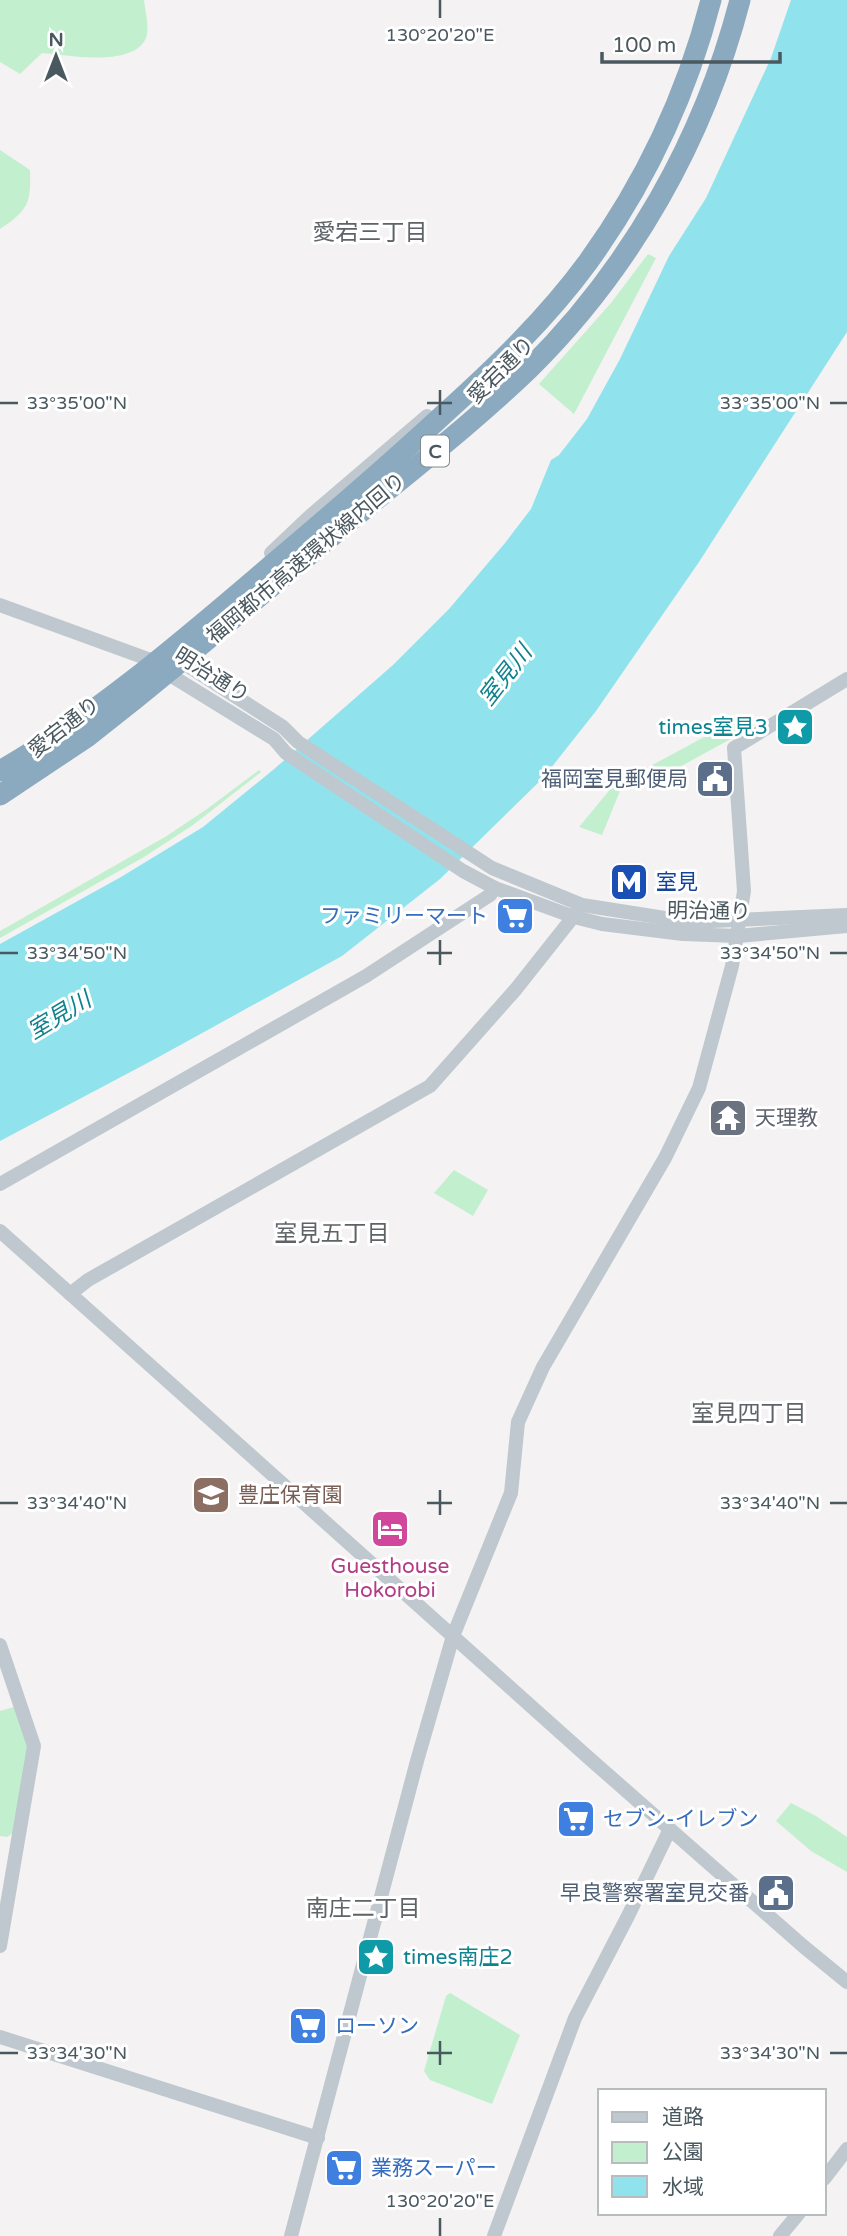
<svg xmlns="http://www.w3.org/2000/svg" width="847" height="2236" font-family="'Varela Round','Noto Sans JP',sans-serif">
<rect width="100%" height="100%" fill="#f4f2f2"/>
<g fill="#c2f0cf">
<path d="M0,0H144C145,10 150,29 146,38C133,68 67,55 42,53L20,74L0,62Z"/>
<path d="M0,150L30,170C31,204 28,210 0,229Z"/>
<polygon points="648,254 656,258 574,414 539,384 611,303"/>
<polygon points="743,716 749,729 643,787 645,769"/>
<polygon points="259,770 261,772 193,825 144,857 0,938 0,931 165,837 207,809"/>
<polygon points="613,786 620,791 602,835 579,827"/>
<polygon points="454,1170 488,1190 473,1216 434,1193"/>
<polygon points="14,1707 28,1745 13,1833 7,1837 0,1836 0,1711"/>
<polygon points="791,1803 816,1816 847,1837 847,1872 811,1851 776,1821"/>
<polygon points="450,1993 520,2035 492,2104 430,2080 424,2071 446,1996"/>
</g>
<polygon fill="#90e3ec" points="791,0 847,0 847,332 699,562 596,711 543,778 440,879 342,956 155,1059 0,1141 0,944 121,877 203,827 273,770 393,665 449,609 505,543 531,509 551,460 559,455 587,419 620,359 669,256 706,198 771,58"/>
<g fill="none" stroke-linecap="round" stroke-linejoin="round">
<g stroke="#bec8ce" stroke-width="14">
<polyline points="271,553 309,517 427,416"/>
<polyline points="0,605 148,659 182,662 283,727 298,742 492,868 582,905 690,922 847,915"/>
<polyline points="162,670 274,739 286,753 463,871 495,888 574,917 602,924 683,934 738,936 847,926"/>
<polyline points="0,1184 366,976 490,895 495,888"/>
<polyline points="0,1231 590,1759 803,1946 847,1982"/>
<polyline points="70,1294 88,1280 430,1086 516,989 577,912"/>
<polyline points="0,1645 34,1746 0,1946"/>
<polyline points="0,2037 318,2138"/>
<polyline points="824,2179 847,2149"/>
<polyline points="291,2236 417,1761 453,1636 511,1493 518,1422 543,1367 665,1158 699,1088 732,966 744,891 734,748 847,679"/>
<polyline points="494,2236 575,2018 628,1916 670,1829"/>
<polyline points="780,2236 799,2213"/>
</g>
<g stroke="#8baabf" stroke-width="21">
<path d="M0,771C99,714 187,637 274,563C332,514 389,465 444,414C496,367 547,318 588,262C645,183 687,94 711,0"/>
<path d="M0,795L87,737L135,699C210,638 285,575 360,513C417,466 476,420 529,369C631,268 704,139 740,0"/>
</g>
</g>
<path fill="none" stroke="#4a585f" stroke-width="2.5" d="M440,0V18M440,390V415M0,403H18M427,403H452M830,403H847M440,940V965M0,953H18M427,953H452M830,953H847M440,1490V1515M0,1503H18M427,1503H452M830,1503H847M440,2041V2065M0,2053H18M427,2053H452M830,2053H847M440,2218V2236"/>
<defs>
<symbol id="sight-square" viewBox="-11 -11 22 22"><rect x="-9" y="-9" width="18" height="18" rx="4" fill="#0f9aa8" stroke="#fff"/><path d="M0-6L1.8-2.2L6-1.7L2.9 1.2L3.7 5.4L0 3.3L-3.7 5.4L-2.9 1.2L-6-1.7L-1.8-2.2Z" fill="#fff"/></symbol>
<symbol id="civic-square" viewBox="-11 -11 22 22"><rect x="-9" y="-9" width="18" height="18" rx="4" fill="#5c6f8a" stroke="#fff"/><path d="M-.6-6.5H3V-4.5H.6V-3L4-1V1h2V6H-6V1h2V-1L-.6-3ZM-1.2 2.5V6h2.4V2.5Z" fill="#fff"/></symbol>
<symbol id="metro-square" viewBox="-11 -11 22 22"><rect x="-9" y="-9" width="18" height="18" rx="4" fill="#1a4fb4" stroke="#fff"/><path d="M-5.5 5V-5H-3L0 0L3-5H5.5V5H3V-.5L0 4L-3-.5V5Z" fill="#fff"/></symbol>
<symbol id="supermarket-square" viewBox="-11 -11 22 22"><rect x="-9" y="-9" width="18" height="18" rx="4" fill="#3f7fe0" stroke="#fff"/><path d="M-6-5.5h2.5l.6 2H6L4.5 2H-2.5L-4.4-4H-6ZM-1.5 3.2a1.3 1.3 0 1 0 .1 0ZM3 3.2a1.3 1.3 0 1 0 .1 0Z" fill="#fff"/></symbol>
<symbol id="temple-square" viewBox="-11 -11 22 22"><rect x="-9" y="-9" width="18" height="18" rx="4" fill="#6b7280" stroke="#fff"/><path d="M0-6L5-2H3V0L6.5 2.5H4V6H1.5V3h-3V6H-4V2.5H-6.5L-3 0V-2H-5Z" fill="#fff"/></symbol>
<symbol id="school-square" viewBox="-11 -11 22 22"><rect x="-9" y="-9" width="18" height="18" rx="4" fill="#8d6e63" stroke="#fff"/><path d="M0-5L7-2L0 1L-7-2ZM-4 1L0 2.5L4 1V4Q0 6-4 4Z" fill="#fff"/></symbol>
<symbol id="hotel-square" viewBox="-11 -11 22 22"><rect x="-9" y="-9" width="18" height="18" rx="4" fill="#d1479c" stroke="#fff"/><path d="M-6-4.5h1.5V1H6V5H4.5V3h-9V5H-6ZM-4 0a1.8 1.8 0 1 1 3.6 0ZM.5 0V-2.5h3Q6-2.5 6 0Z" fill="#fff"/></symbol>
</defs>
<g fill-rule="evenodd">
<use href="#sight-square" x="773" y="705" width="44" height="44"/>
<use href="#civic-square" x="693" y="757" width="44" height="44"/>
<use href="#metro-square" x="607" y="860" width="44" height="44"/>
<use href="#supermarket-square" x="493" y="894" width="44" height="44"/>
<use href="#temple-square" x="706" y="1096" width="44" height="44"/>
<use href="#school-square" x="189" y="1473" width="44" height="44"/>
<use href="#hotel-square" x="368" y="1507" width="44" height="44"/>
<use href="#supermarket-square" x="554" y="1797" width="44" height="44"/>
<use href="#civic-square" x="754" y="1871" width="44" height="44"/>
<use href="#sight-square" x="354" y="1935" width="44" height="44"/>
<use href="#supermarket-square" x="286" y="2004" width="44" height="44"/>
<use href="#supermarket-square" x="322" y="2146" width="44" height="44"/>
</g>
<g text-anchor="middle" stroke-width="6" stroke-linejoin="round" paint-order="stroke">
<rect fill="#fff" stroke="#808a8f" stroke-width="2" x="421" y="435.5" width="28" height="31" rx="5"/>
<g font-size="19" font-weight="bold" fill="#4a585f">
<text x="435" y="458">C</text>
</g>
<g font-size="21" fill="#4a585f" stroke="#fff">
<text transform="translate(501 370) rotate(-45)" y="7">愛宕通り</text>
<text transform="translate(306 558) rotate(-40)" y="7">福岡都市高速環状線内回り</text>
<text transform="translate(212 675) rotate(32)" y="7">明治通り</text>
<text transform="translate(64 727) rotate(-38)" y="7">愛宕通り</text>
<text transform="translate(709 911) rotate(1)" y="7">明治通り</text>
</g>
<g font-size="21" fill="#0d838f" stroke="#fff" text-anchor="end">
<text x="768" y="734">times室見3</text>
<text x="403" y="1964" text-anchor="start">times南庄2</text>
</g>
<g font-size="21" fill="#4e5e75" stroke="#fff" text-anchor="end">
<text x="688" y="786">福岡室見郵便局</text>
<text x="749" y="1900">早良警察署室見交番</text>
</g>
<g font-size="21" fill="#164399" stroke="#fff" text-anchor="start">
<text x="656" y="889">室見</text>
</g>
<g font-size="21" fill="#366cbe" stroke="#fff" text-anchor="start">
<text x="488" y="923" text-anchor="end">ファミリーマート</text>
<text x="603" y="1826">セブン-イレブン</text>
<text x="335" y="2033">ローソン</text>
<text x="371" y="2175">業務スーパー</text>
</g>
<g font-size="21" fill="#5b616d" stroke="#fff" text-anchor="start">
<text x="755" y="1125">天理教</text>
</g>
<g font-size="21" fill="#785e54" stroke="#fff" text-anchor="start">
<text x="238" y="1502">豊庄保育園</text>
</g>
<g font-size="21" fill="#b23c85" stroke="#fff">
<text x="390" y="1573">Guesthouse<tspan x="390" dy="24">Hokorobi</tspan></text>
</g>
<g font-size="23" fill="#5e6367" stroke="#fff">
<text x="370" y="240">愛宕三丁目</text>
<text x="332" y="1241">室見五丁目</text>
<text x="749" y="1421">室見四丁目</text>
<text x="363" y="1916">南庄二丁目</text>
</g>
<g font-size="23" font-style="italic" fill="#0f828e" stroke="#fff">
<text transform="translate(505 675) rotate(-52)" y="8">室見川</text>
<text transform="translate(59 1015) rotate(-31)" y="8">室見川</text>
</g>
</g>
<g font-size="18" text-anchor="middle" fill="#4a585f" stroke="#fff" stroke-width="6" stroke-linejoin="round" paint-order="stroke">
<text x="440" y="41">130°20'20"E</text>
<text x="77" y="409">33°35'00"N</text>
<text x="770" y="409">33°35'00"N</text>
<text x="77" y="959">33°34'50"N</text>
<text x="770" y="959">33°34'50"N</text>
<text x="77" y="1509">33°34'40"N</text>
<text x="770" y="1509">33°34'40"N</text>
<text x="77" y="2059">33°34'30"N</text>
<text x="770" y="2059">33°34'30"N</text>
<text x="440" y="2207">130°20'20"E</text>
</g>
<rect x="598" y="2089" width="228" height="126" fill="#ffffff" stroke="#b7bcbf" stroke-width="2"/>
<rect x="612" y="2112" width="35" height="10" fill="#bec8ce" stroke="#b7bcbf" stroke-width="2"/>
<text x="662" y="2124" font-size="21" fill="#4a585f">道路</text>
<rect x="612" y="2142" width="35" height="21" fill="#c2f0cf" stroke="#b7bcbf" stroke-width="2"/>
<text x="662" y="2159" font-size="21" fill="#4a585f">公園</text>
<rect x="612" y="2176" width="35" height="21" fill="#90e3ec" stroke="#b7bcbf" stroke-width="2"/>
<text x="662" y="2194" font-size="21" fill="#4a585f">水域</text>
<g transform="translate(56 56)" stroke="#ffffff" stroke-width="5" paint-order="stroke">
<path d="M0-5L12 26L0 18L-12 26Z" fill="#4a585f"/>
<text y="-10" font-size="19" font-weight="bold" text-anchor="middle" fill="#4a585f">N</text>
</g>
<path d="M602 52v10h178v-10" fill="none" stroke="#4a585f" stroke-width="3.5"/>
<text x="612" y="52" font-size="21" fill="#4a585f" stroke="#ffffff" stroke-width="5" paint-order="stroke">100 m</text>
</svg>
